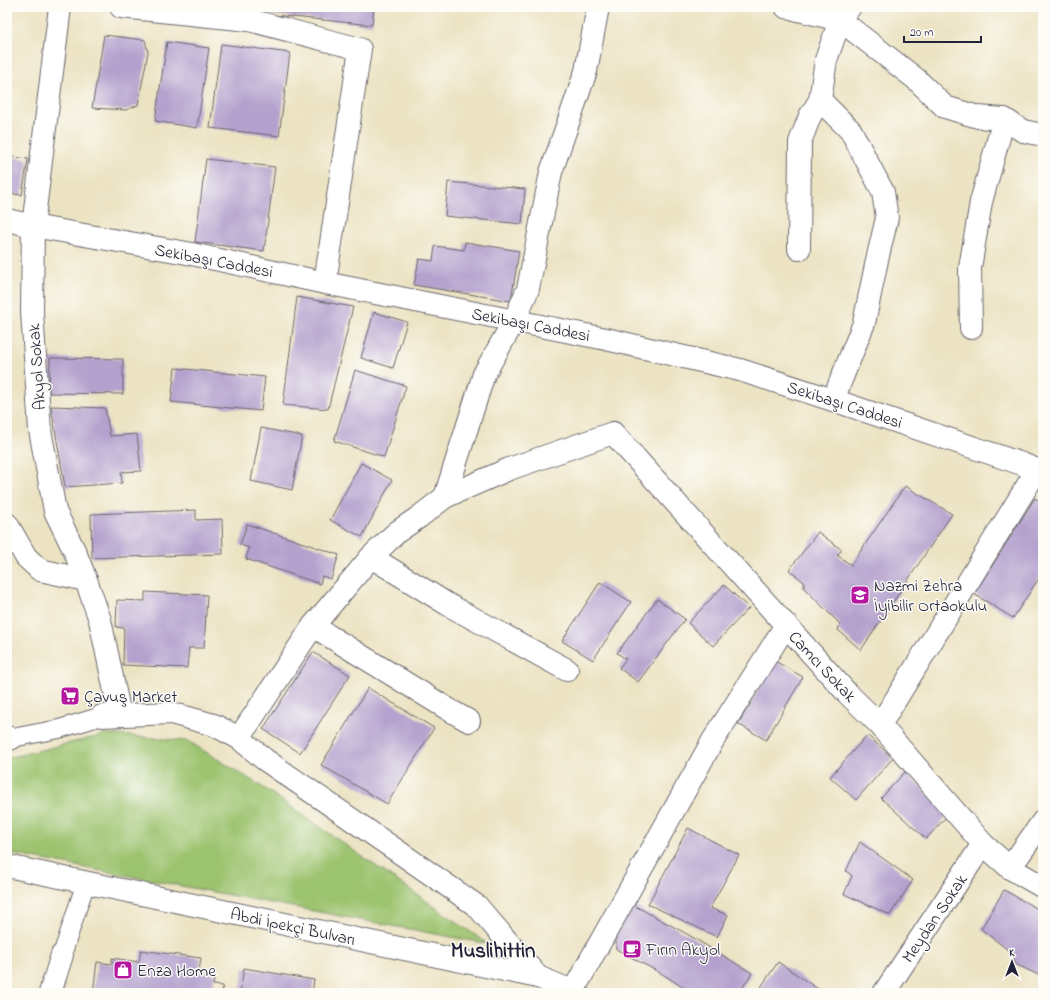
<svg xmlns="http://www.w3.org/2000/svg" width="1050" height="1000" font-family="'Indie Flower',sans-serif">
<rect width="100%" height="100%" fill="#fdfcf7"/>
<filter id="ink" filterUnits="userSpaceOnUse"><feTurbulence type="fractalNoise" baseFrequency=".025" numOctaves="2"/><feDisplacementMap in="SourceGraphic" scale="8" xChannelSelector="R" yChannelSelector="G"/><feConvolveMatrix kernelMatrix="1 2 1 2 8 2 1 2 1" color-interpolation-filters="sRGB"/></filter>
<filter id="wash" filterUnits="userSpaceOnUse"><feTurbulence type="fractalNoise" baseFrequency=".012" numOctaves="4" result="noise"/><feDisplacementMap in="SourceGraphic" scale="16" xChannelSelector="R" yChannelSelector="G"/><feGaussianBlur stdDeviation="0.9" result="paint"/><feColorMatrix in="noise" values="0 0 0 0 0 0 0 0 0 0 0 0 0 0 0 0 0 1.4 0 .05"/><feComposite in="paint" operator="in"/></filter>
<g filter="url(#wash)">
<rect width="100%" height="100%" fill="#ece3c3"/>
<polygon fill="#9cc36e" stroke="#5f7254" points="108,734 188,741 261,786 488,944 7,853 7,758"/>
<g id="blocks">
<g fill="#b4a1ce">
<polygon points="255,7 374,7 372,25 254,13"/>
<polygon points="104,35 145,40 148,52 138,105 126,110 92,108"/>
<polygon points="167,42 209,48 197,128 155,121"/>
<polygon points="221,44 290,53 279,136 210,128"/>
<polygon points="7,156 28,159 22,195 7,193"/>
<polygon points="206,159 275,167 264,251 195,242"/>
<polygon points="448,182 525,189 522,224 445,216"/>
<polygon points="465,242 519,251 511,301 414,285 419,259 433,261 435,246 464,250"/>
<polygon points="297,297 353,307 328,409 283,405"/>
<polygon points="374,312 407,322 393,368 361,358"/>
<polygon points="50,358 123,359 123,394 49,393"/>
<polygon points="175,368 265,377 261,411 171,402"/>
<polygon points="355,370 406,386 384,457 334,441"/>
<polygon points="51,406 105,408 110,436 137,434 141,471 121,472 122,483 65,487"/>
<polygon points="261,428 302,436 292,490 251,481"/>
<polygon points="361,463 392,480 362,537 330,520"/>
<polygon points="905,486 952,514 861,650 838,630 840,624 804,588 804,582 789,570 818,532 842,550 837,555 851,565"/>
<polygon points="1035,498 1043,503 1043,572 1013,618 974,594"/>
<polygon points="196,510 196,520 222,519 223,554 92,558 91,514"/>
<polygon points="247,524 339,555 331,579 322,576 320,584 246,559 249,548 240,545"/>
<polygon points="600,582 631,602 593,660 562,641"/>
<polygon points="724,585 749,608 713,646 688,623"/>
<polygon points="145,592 207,595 204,648 189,648 187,668 123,665 124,628 116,627 117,600 145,601"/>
<polygon points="657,599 685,619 638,682 619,668 626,659 617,653"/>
<polygon points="313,652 350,675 300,753 263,729"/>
<polygon points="775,661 803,677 766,740 738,724"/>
<polygon points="368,688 434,728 387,804 321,765"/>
<polygon points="867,735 893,758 856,800 830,777"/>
<polygon points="905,772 949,814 926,839 881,798"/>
<polygon points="688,828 739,855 710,908 728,915 717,937 648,904"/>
<polygon points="860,842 913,880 890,915 844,894 852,876 846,871"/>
<polygon points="1004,890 1043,912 1043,977 1015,964 1013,954 981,929"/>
<polygon points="633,905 687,934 752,973 739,993 692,993 664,975 616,949 616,932"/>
<polygon points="141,950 201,958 199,971 215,974 213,985 223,986 222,993 163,993 163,990 147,988 146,993 93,993 97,962 112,964 112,958 139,962"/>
<polygon points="778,962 824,993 757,993"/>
<polygon points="244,968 314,980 312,993 240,993"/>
<polygon points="1019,989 1027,993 1015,993"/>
</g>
</g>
</g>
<g filter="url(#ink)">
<use href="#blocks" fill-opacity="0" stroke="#69666b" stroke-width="1"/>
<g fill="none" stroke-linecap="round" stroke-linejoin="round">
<defs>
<g id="pedestrian">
<polyline points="12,738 59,729 102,716"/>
<polyline points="62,955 86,882"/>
</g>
<g id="minor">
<polyline points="60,7 33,226 32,312 40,430 55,511 75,552 86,580 100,620 120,715"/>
<polyline points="121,7 249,20 360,49 325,283"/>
<polyline points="786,7 840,20 916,79 945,107 978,117 1004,119 1023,131 1043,135"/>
<polyline points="820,100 851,131 883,192 887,218 877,260 864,323 833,400"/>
<polyline points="799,249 800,142 810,116 820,100 826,60 840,20 850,7"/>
<polyline points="971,328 970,268 981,202 1004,119"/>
<polyline points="445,497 484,374 514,321 528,289 551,172 586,71 598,7"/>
<polyline points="7,524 26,557 40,570 86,580"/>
<polyline points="371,557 447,604 567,670"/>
<polyline points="313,626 451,711 469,721"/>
<polyline points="102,716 171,713 214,725 239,738 264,759 477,906 538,977"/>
<polyline points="880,725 1037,470"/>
<polyline points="239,738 313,626 371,557 397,532 419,517 445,497 509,469 613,433 847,693 880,725 983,844 1010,868 1043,887"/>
<polyline points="7,740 12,738"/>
<polyline points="1010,868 1043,821"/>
<polyline points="573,991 712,742 786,625"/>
<polyline points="50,993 62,955"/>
<polyline points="884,993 983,844"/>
</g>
<polyline id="tertiary" points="7,220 33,226 187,253 325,283 606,339 740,370 833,400 1022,464 1037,470 1043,473"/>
<polyline id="secondary" points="7,866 538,977 577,993"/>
</defs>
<use href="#pedestrian" stroke="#69666b" stroke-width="20"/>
<use href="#minor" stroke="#69666b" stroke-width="24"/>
<use href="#tertiary" stroke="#69666b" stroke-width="24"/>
<use href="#secondary" stroke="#69666b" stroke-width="24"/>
<use href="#pedestrian" stroke="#fff" stroke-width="18"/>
<use href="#minor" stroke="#fff" stroke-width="22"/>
<use href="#tertiary" stroke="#fff" stroke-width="22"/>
<use href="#secondary" stroke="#fff" stroke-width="22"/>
</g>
</g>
<defs>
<symbol id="school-square" viewBox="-11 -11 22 22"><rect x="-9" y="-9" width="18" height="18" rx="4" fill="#b5179e" stroke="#fdfcf7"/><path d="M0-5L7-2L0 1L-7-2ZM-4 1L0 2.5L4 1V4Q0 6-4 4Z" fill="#fff"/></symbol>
<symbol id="supermarket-square" viewBox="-11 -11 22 22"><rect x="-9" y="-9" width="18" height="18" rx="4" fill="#b5179e" stroke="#fdfcf7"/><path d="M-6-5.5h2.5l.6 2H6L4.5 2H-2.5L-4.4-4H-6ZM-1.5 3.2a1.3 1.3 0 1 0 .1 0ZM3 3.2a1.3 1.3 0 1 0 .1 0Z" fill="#fff"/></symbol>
<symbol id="cafe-square" viewBox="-11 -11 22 22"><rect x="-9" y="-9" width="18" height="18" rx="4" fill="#b5179e" stroke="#fdfcf7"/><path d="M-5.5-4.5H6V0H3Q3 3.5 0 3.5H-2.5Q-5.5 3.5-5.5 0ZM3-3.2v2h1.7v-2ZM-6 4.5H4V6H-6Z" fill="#fff"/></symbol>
<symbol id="shop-square" viewBox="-11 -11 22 22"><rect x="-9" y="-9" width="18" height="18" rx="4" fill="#b5179e" stroke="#fdfcf7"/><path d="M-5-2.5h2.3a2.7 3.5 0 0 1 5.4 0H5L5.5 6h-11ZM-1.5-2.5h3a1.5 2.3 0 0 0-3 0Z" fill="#fff"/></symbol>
</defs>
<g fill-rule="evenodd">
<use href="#school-square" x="849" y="584" width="22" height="22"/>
<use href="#supermarket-square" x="59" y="685" width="22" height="22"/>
<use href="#cafe-square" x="621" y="938" width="22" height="22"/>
<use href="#shop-square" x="112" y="959" width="22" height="22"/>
</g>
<g text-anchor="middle" stroke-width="3" stroke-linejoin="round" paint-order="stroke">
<g font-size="17" fill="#22223b" stroke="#fdfcf7">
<text transform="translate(214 260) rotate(11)" y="6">Sekibaşı Caddesi</text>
<text transform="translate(531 324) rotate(11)" y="6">Sekibaşı Caddesi</text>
<text transform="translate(36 367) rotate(-94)" y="6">Akyol Sokak</text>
<text transform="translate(845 404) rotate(18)" y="6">Sekibaşı Caddesi</text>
<text transform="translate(823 666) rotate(47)" y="6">Camcı Sokak</text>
<text transform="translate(934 918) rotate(-56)" y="6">Meydan Sokak</text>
<text transform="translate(293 926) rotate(12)" y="6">Abdi İpekçi Bulvarı</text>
</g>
<g font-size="17" fill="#22223b" stroke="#fdfcf7" text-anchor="start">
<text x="874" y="591">Nazmi Zehra<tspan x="874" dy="20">İyibilir Ortaokulu</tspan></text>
<text x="84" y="702">Çavuş Market</text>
<text x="646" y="955">Fırın Akyol</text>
<text x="137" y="976">Enza Home</text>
</g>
<g font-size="21" font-weight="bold" fill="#22223b" stroke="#fdfcf7">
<text x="493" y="957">Muslihittin</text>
</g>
</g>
<rect width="1050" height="1000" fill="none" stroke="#fdfcf7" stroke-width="24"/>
<g transform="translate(1012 962)" stroke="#fdfcf7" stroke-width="3" paint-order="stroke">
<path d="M0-3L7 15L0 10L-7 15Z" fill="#22223b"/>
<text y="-6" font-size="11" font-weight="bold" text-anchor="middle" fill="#22223b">K</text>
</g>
<path d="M904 36v6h77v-6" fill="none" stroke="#22223b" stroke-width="2"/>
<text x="910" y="36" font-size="12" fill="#22223b" stroke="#fdfcf7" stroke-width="3" paint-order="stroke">20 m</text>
</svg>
